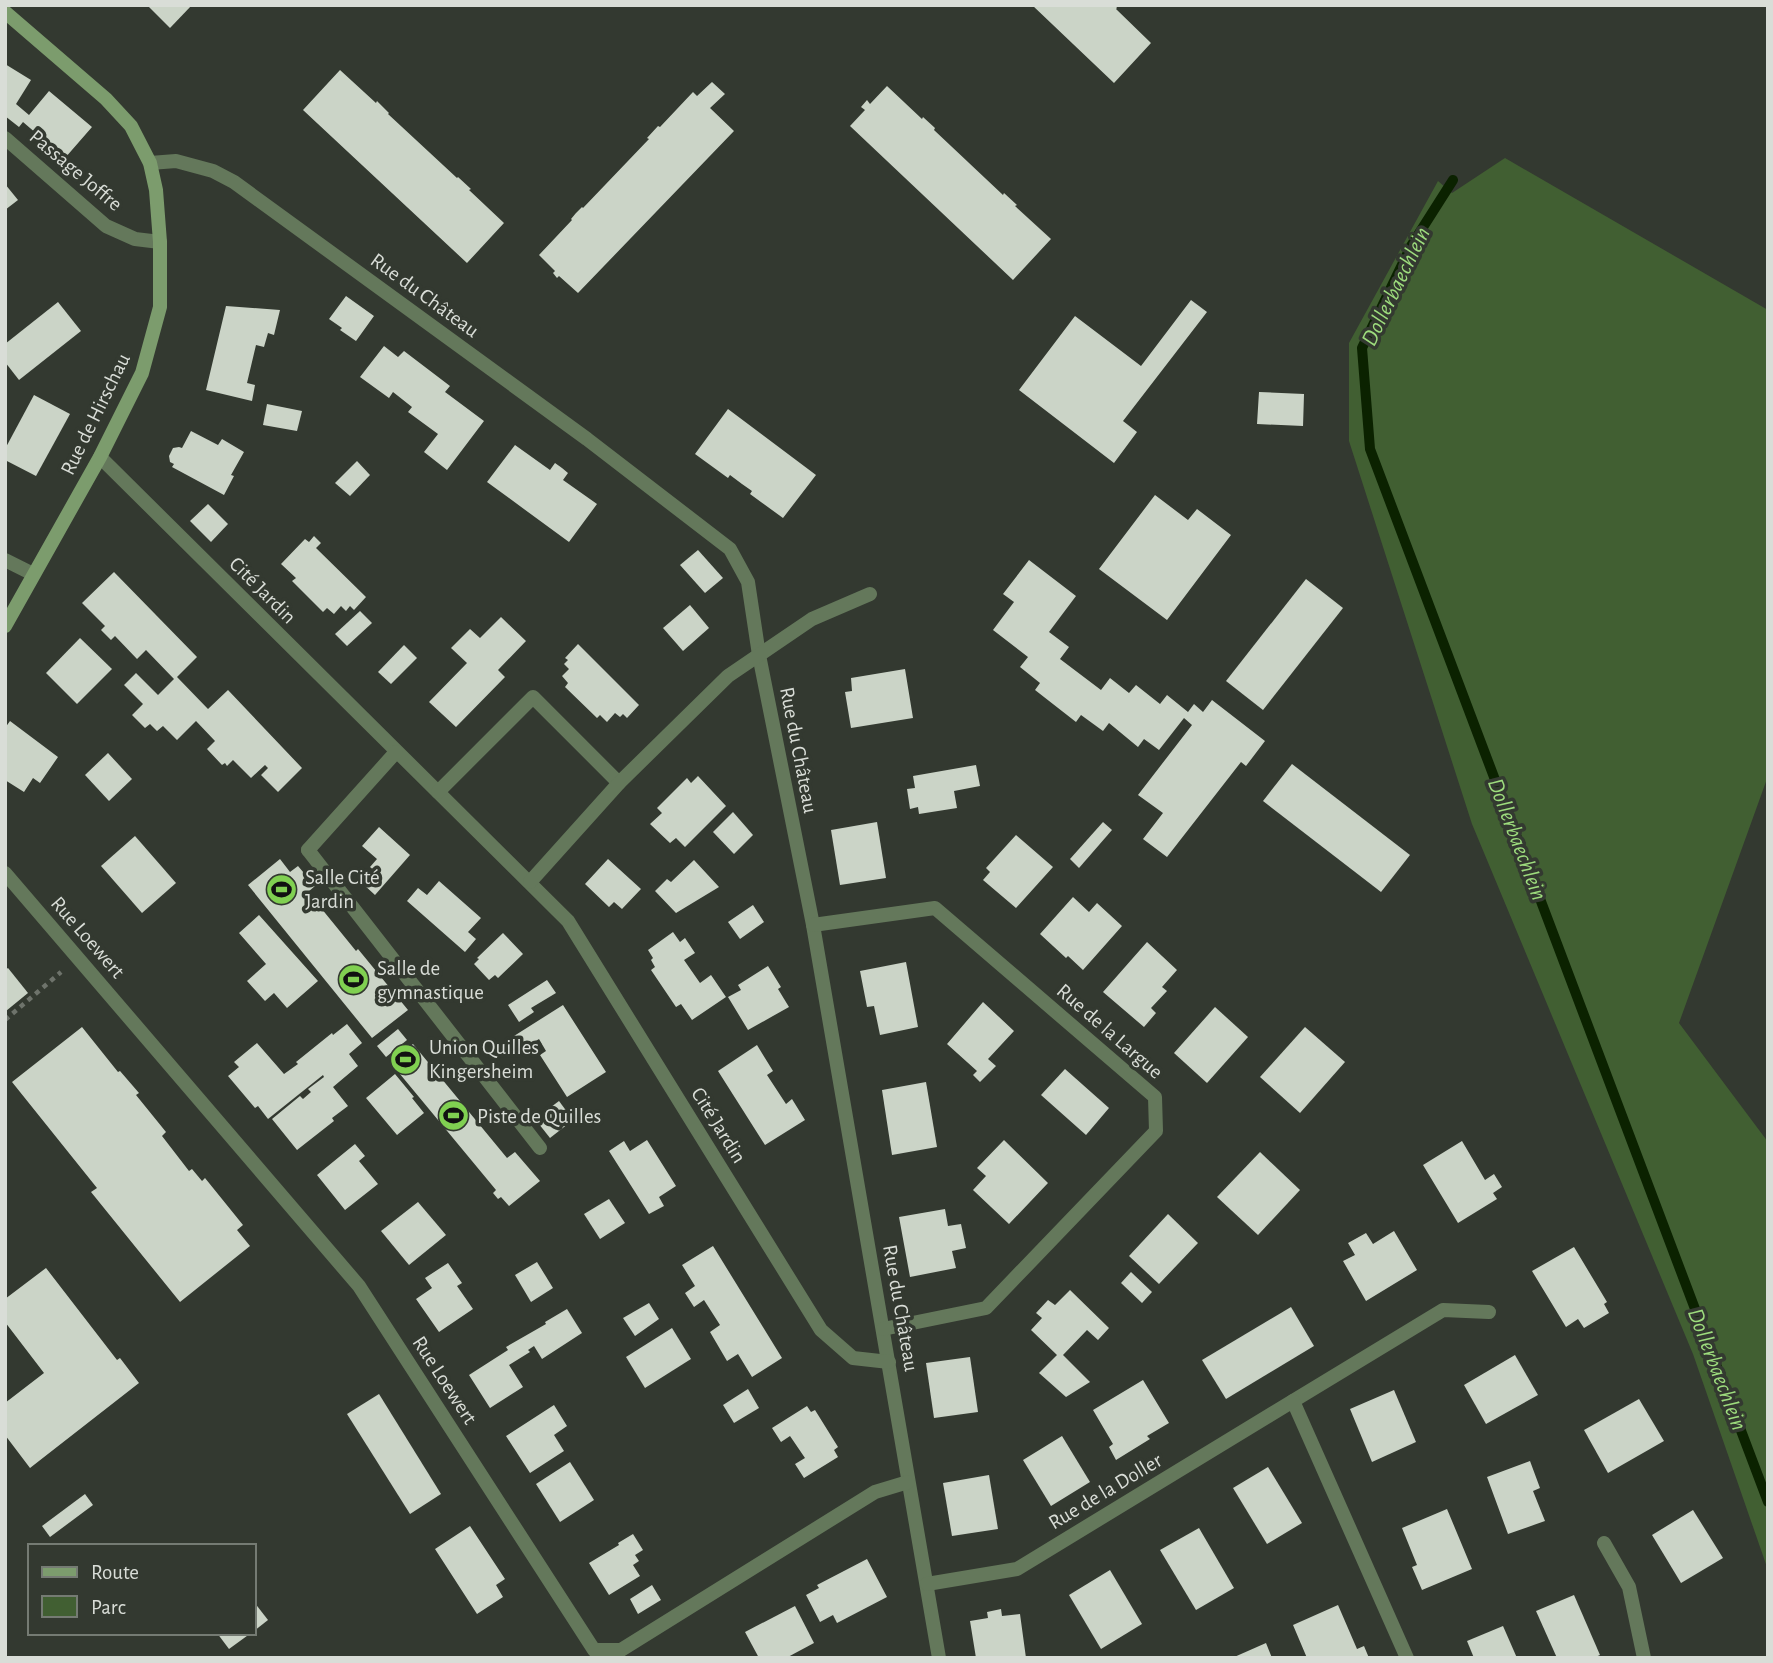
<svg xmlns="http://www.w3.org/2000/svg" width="1773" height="1663" font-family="'Alegreya Sans',sans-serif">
<rect width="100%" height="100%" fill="#333930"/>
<polygon fill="#415f32" points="1505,158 1768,310 1768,776 1679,1023 1768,1142 1768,1570 1693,1354 1472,824 1349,441 1349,343 1438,181 1452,193"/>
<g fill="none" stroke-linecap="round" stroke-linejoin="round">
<polyline stroke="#0b2200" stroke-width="10" points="1453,180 1411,246 1362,348 1370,449 1768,1502"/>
</g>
<g fill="#cbd4c7">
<polygon points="147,5 192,5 170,28"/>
<polygon points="1032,5 1115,5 1117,8 1116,9 1151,43 1114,83"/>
<polygon points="5,64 31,80 16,104 29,115 49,91 92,127 65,158 23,122 19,127 5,116"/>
<polygon points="340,70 376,103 377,101 389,113 388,114 457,178 458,177 471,189 469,190 504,223 467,263 303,110"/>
<polygon points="712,82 725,94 710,108 734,131 578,293 559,276 557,278 553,273 555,271 539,255 572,220 571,219 576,213 582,207 583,208 649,139 647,138 658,126 660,127 693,92 697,96"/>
<polygon points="887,86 922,119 923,117 935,128 934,130 1003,195 1004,193 1017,205 1015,206 1051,239 1013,280 850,126 865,110 861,107 867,100 870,104"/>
<polygon points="5,184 18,200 5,210"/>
<polygon points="346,296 374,316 356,341 340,330 342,328 329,319"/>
<polygon points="1191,300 1207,312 1123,421 1137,432 1114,463 1019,390 1075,316 1141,366"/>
<polygon points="58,302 81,331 19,380 5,362 5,344"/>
<polygon points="226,306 280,310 274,335 268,333 264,347 256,345 247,383 255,385 252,401 206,390"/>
<polygon points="384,346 398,357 404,351 450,386 445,392 484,421 447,470 424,452 438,434 408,412 412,407 393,392 389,398 360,377"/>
<polygon points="1259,392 1304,394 1303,426 1257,424"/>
<polygon points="34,395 70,414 36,476 5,460 5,449"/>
<polygon points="267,404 302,411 297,431 263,425"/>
<polygon points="728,409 816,475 783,518 750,494 752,491 742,484 730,475 728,478 695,454"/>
<polygon points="191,431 218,445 222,439 244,452 231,475 234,476 224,495 172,467 174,464 170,462 169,456 173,448 179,447 182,448"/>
<polygon points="515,445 550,470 555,463 562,468 568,473 563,480 597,504 569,542 487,482"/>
<polygon points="357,461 370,475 350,496 335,483"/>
<polygon points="1155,495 1188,520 1197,509 1231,535 1167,620 1099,569"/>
<polygon points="208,504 228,524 211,542 190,521"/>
<polygon points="314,536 321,543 316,548 366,597 354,610 350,606 346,611 341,606 334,614 327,608 323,612 292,581 296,578 281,564 305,539 309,542"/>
<polygon points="698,550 723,578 705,593 680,565"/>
<polygon points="1029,560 1076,596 1049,632 1069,647 1060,659 1101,690 1110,678 1129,693 1136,685 1160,704 1167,695 1188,712 1194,704 1203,712 1212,700 1265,741 1246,766 1241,762 1167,857 1143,839 1163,813 1138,795 1192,725 1184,718 1159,750 1144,739 1138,747 1109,723 1103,731 1081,715 1076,722 1035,690 1040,683 1020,667 1028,657 993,630 1014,602 1003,594"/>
<polygon points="114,572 197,657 177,677 208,709 228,690 302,768 278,792 261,775 268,768 265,765 251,778 233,760 227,766 225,763 222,765 207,749 215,741 196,721 177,740 163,726 157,731 150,724 145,728 132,715 143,704 124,685 136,673 158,695 174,679 146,650 137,659 115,636 111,640 101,630 105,626 82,603"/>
<polygon points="1306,579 1343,608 1263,710 1226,681"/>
<polygon points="690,605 709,628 683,651 663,628"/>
<polygon points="360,611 372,623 347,646 335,634"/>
<polygon points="501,617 526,641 498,670 505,677 456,727 429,702 467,663 451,648 470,629 480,638"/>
<polygon points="80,638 112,669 77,704 46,673"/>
<polygon points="578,644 639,705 627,718 623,714 620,717 615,713 607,722 600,715 597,718 565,687 568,683 562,676 569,669 564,664 568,660 565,658"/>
<polygon points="404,645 417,658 391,684 378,672"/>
<polygon points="905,669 913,718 851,728 845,692 852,691 851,678"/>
<polygon points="10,721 58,757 40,783 33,778 24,792 5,780 5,728"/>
<polygon points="108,753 132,779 109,801 85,775"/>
<polygon points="1292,764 1410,855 1381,892 1263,801"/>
<polygon points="976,765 980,786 954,791 957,808 919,814 918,807 910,809 907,789 915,788 913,776"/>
<polygon points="698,776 726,806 685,847 676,838 670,843 650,824 662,813 657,808 687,778 691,783"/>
<polygon points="733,812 753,835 734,854 713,832"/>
<polygon points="877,822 886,878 840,885 831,830"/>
<polygon points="1103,822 1112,830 1079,868 1070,859"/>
<polygon points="379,827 410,855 375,895 363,884 375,871 370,867 377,859 362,846"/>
<polygon points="1016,835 1053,867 1016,908 983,880 990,872 986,868"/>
<polygon points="135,836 176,883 142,913 101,866"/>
<polygon points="280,859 290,872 298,866 315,886 308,892 356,951 358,949 408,1010 372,1038 248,885"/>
<polygon points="608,859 641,889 622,909 614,902 609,907 585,884"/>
<polygon points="694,860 719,887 676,913 655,891 667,879 671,882"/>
<polygon points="439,881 481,918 468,932 476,939 465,952 407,901 418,888 427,895"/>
<polygon points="1073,897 1089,912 1097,903 1122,926 1083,970 1068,956 1066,958 1040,934"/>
<polygon points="753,905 764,922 740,939 728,922"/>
<polygon points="259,915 318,981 287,1008 274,993 265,1001 247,981 266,964 239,933"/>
<polygon points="673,932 680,942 685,938 695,953 684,960 700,983 711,975 726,997 692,1020 681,1004 676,1007 651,970 655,967 651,960 653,958 648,950"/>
<polygon points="503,933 523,954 498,978 495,975 489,980 474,964 479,959 477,958"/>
<polygon points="1147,942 1177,970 1162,987 1167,991 1151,1008 1156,1013 1144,1027 1103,992"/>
<polygon points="906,962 918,1027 880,1035 874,1006 867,1007 860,971"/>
<polygon points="768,966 781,987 778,989 789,1007 748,1030 728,997 741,990 738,985"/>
<polygon points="8,968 28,993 6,1011 5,970"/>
<polygon points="547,980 556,993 531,1008 534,1012 519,1022 508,1005"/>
<polygon points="983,1002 1014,1031 988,1059 996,1066 980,1082 973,1075 977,1071 947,1044"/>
<polygon points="563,1005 606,1072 567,1097 540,1055 546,1051 539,1039 523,1049 514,1036"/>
<polygon points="1215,1007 1248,1037 1207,1083 1174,1053"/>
<polygon points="347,1024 362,1043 349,1054 358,1066 333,1087 348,1106 332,1118 334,1121 297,1150 272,1119 300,1096 303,1099 311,1092 308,1089 324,1077 323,1075 268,1119 258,1106 255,1108 228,1076 239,1067 234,1062 257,1043 284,1074 298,1064 296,1062 332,1033 333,1035"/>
<polygon points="82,1027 118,1072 120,1071 139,1093 136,1095 166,1132 162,1136 189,1171 192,1169 202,1181 205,1178 243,1225 237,1230 250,1246 180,1302 91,1192 97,1188 12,1082"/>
<polygon points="1305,1027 1345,1062 1300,1113 1260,1077"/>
<polygon points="398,1029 407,1040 386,1057 377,1046"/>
<polygon points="413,1044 507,1158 515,1152 540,1181 509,1206 501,1197 498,1199 493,1193 496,1190 390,1062"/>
<polygon points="757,1045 773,1071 767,1075 786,1104 792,1099 805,1120 765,1145 718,1071"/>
<polygon points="1065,1069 1109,1108 1086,1135 1041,1095"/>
<polygon points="395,1074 414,1097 412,1098 424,1113 397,1135 366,1098"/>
<polygon points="926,1082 937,1147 892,1155 882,1090"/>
<polygon points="559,1101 573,1120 550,1138 535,1119"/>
<polygon points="647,1140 676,1186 659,1197 664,1206 649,1214 609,1151 624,1141 630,1151"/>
<polygon points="1004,1140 1048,1183 1009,1224 973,1190 986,1176 977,1168"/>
<polygon points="1462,1141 1485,1180 1494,1174 1502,1187 1493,1193 1497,1199 1458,1223 1423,1165"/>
<polygon points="355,1144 365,1156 359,1161 378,1184 345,1210 317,1175"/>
<polygon points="1260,1152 1300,1190 1258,1235 1217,1197"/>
<polygon points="609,1199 625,1223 600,1239 584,1214"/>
<polygon points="418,1202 446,1235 409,1265 381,1231"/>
<polygon points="945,1209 948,1226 961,1224 966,1248 952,1251 956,1268 910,1277 899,1217"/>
<polygon points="1168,1214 1198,1243 1159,1284 1129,1256"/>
<polygon points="1394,1231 1417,1270 1366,1301 1343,1261 1355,1255 1348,1243 1366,1233 1373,1244"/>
<polygon points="713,1246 782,1358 752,1377 738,1354 727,1361 710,1332 720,1325 704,1300 694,1307 685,1293 695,1286 682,1265"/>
<polygon points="1574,1247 1607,1302 1604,1304 1609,1313 1584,1328 1578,1319 1566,1327 1532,1271"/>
<polygon points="537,1262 553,1288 531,1302 515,1275"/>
<polygon points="448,1263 462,1283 457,1286 473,1309 439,1332 416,1299 432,1288 425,1278"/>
<polygon points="46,1268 117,1360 120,1358 139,1383 30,1468 5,1435 5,1403 44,1373 5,1322 5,1299"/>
<polygon points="1131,1272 1152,1292 1142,1303 1121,1283"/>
<polygon points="1070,1290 1109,1328 1098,1340 1087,1330 1063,1355 1090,1382 1066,1397 1039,1373 1057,1355 1031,1330 1042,1318 1036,1313 1048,1300 1055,1305"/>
<polygon points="649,1303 659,1319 635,1336 623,1318"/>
<polygon points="1291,1307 1314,1346 1226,1399 1202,1360"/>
<polygon points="567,1309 582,1333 542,1359 534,1346 528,1350 530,1352 509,1365 523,1387 490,1408 469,1375 508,1350 506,1347 546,1324 545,1322"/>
<polygon points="672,1328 691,1359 645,1388 626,1357"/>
<polygon points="1515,1355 1538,1395 1486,1424 1464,1385"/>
<polygon points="970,1357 978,1412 934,1418 926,1363"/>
<polygon points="1143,1380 1169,1423 1147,1436 1150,1439 1116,1460 1109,1447 1113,1444 1093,1410"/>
<polygon points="748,1389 759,1408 734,1423 723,1405"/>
<polygon points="1394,1390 1416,1442 1372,1462 1350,1409"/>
<polygon points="379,1394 441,1494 410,1514 347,1414"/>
<polygon points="1639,1399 1664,1441 1608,1473 1584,1430"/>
<polygon points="554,1405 567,1426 554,1435 564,1451 530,1473 506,1436"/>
<polygon points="807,1406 811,1412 815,1410 838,1447 834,1450 838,1457 804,1478 795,1464 805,1458 790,1436 781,1442 772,1428"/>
<polygon points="1062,1436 1090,1482 1051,1506 1023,1460"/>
<polygon points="1530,1461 1540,1488 1533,1491 1545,1521 1508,1534 1487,1477"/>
<polygon points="570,1462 594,1500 560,1522 536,1484"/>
<polygon points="1268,1467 1302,1523 1267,1544 1233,1488"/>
<polygon points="989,1475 998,1529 952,1536 943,1483"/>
<polygon points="85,1494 93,1505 50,1537 42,1526"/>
<polygon points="1447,1509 1472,1569 1422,1590 1412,1567 1417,1565 1402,1528"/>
<polygon points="1693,1510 1723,1558 1681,1583 1652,1535"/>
<polygon points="470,1526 505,1579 496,1585 503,1597 477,1614 435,1549"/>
<polygon points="1199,1528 1234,1588 1196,1610 1160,1550"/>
<polygon points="633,1534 643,1550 635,1555 639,1561 633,1565 640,1576 609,1595 589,1563 619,1545 618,1543"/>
<polygon points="867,1559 887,1597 837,1623 833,1615 820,1622 806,1595 819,1588 817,1585"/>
<polygon points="1110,1570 1142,1624 1101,1649 1069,1595"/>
<polygon points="652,1585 661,1600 638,1614 630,1599"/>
<polygon points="1574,1595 1600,1655 1593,1658 1557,1658 1536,1611"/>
<polygon points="254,1602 268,1620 254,1631"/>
<polygon points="1338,1605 1357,1649 1364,1646 1369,1658 1307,1658 1293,1625"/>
<polygon points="795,1606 814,1643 786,1658 759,1658 745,1632"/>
<polygon points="1001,1609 1002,1616 1020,1614 1026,1658 976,1658 970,1621 988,1618 987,1612"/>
<polygon points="1503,1626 1517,1658 1474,1658 1467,1641"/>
<polygon points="217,1633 251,1633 229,1649"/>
<polygon points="1266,1643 1272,1658 1232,1658"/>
</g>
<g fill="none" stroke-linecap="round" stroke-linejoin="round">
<polyline stroke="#6e736b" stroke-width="4.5" stroke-dasharray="5 5" stroke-linecap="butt" points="5,1020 61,972"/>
<g stroke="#64785b" stroke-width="14">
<polyline points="5,560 33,574"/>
<polyline points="308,850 540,1148"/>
</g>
<g stroke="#64785b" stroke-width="14">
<polyline points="5,138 106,226 135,239 160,242"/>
<polyline points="150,163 176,161 213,171 234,182 587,439 730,549 748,582 759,655 813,925 939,1658"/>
<polyline points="100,457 568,921 821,1330 853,1358 889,1362"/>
<polyline points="438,792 533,697 619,783"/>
<polyline points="308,850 396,752"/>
<polyline points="5,873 359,1286 594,1650 621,1650 875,1492 908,1482"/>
<polyline points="530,882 619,783 728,676 812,619 870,594"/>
<polyline points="813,925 935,908 1155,1097 1156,1131 986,1308 883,1329"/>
<polyline points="1293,1401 1443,1310 1489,1312"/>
<polyline points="1604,1543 1629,1587 1644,1658"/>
<polyline points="927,1584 1017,1569 1293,1401 1407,1658"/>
</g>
<polyline stroke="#7c9c6d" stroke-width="14" points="5,12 106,99 131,126 150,163 156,190 160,242 160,307 142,373 100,457 5,626"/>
</g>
<defs>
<symbol id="stadium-disc" viewBox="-11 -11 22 22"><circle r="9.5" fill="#80d051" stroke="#333930"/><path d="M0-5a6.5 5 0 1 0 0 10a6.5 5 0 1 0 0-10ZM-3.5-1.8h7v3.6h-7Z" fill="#111"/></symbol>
</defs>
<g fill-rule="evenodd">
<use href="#stadium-disc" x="264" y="872" width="35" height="35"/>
<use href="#stadium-disc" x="336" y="962" width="35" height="35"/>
<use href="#stadium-disc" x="388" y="1042" width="35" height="35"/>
<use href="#stadium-disc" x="436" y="1098" width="35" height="35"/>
</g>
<g text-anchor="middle" stroke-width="7" stroke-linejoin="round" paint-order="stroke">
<g font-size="21" fill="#d9ddd7" stroke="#333930">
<text transform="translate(76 170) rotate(40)" y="7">Passage Joffre</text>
<text transform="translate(425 295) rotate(36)" y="7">Rue du Château</text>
<text transform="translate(95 414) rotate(-64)" y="7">Rue de Hirschau</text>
<text transform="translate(263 590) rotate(45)" y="7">Cité Jardin</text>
<text transform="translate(799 750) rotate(79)" y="7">Rue du Château</text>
<text transform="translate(88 937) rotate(49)" y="7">Rue Loewert</text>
<text transform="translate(1110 1031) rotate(41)" y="7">Rue de la Largue</text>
<text transform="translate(719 1125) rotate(58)" y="7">Cité Jardin</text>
<text transform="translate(901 1308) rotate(80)" y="7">Rue du Château</text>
<text transform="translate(445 1380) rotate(57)" y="7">Rue Loewert</text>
<text transform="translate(1105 1491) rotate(-31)" y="7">Rue de la Doller</text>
</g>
<g font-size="21" fill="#d9ddd7" stroke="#333930" text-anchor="start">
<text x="305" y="884">Salle Cité<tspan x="305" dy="24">Jardin</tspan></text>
<text x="377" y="975">Salle de<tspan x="377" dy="24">gymnastique</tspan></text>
<text x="429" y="1054">Union Quilles<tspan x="429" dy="24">Kingersheim</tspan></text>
<text x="477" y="1123">Piste de Quilles</text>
</g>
<g font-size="23" font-style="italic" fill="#9ddc7d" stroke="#333930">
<text transform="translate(1395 286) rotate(-64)" y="8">Dollerbaechlein</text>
<text transform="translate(1518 839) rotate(69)" y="8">Dollerbaechlein</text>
<text transform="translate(1718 1369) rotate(69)" y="8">Dollerbaechlein</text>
</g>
</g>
<rect width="1773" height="1663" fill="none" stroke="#d9ddd7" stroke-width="14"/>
<rect x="28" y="1544" width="228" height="91" fill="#333930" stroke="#757b73" stroke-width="2"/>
<rect x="42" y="1567" width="35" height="10" fill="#7c9c6d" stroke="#757b73" stroke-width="2"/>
<text x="91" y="1579" font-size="21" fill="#d9ddd7">Route</text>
<rect x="42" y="1596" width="35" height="21" fill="#415f32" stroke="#757b73" stroke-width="2"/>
<text x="91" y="1614" font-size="21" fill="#d9ddd7">Parc</text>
</svg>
